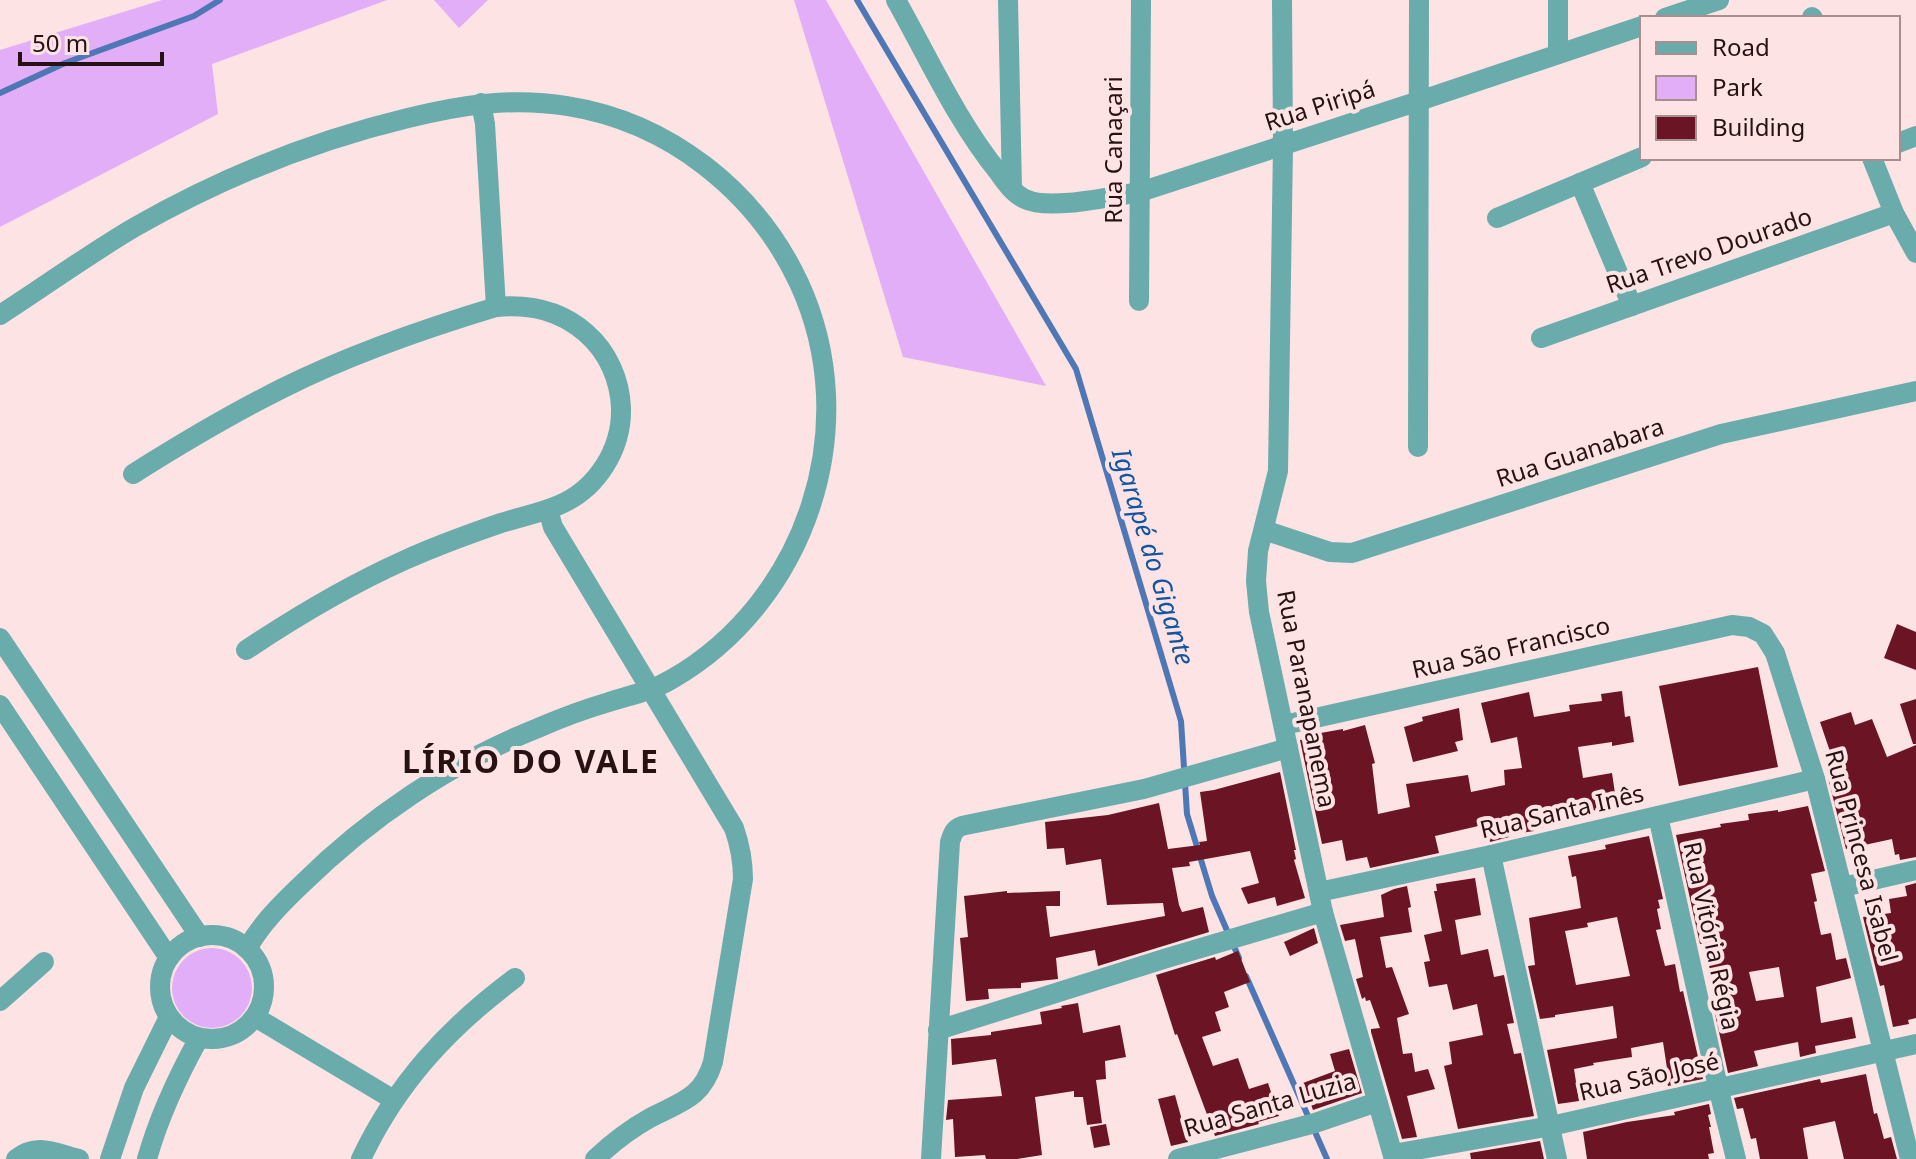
<svg xmlns="http://www.w3.org/2000/svg" width="1916" height="1159" font-family="'Noto Sans',sans-serif">
<rect width="100%" height="100%" fill="#fde3e4"/>
<g fill="#e2aef7">
<polygon points="162,0 387,0 212,64 218,114 0,227 0,50"/>
<polygon points="434,0 488,0 459,28"/>
<polygon points="794,0 826,0 1046,386 903,357"/>
<circle cx="212" cy="988" r="40"/>
</g>
<g fill="none" stroke-linecap="round" stroke-linejoin="round">
<g stroke="#4e77b5" stroke-width="6">
<polyline points="857,0 1076,369 1181,721 1187,814 1212,896 1239,958"/>
<polyline points="0,93 65,63 194,16 220,0"/>
<polyline points="1246,976 1327,1159"/>
</g>
</g>
<g fill="#6a1424" fill-rule="evenodd">
<polygon points="1897,624 1916,632 1916,670 1884,658"/>
<polygon points="1758,667 1778,767 1679,786 1659,686"/>
<polygon points="1622,691 1625,717 1630,716 1634,742 1612,746 1612,742 1578,747 1583,778 1612,773 1617,807 1590,811 1591,816 1563,821 1563,823 1534,829 1534,831 1509,835 1509,837 1490,842 1487,824 1435,836 1439,853 1370,868 1367,857 1346,861 1342,840 1322,844 1300,740 1316,738 1315,734 1343,729 1343,731 1365,725 1375,763 1372,764 1378,814 1410,807 1406,784 1468,775 1471,792 1505,785 1504,770 1522,768 1517,737 1491,743 1481,703 1529,692 1534,717 1570,711 1569,705 1602,701 1601,694"/>
<polygon points="1916,699 1916,744 1913,744 1900,704"/>
<polygon points="1459,708 1463,740 1455,742 1458,751 1413,762 1404,727 1423,721 1422,717"/>
<polygon points="1851,712 1855,725 1872,719 1887,757 1916,745 1916,857 1900,860 1899,854 1895,855 1892,839 1846,849 1828,778 1838,775 1820,722"/>
<polygon points="1280,772 1296,850 1294,850 1296,859 1294,860 1305,898 1277,906 1275,897 1248,904 1241,888 1259,883 1250,851 1189,862 1190,866 1172,868 1179,905 1182,912 1203,907 1209,932 1098,966 1095,950 1056,958 1058,979 1021,983 1021,988 988,989 989,999 966,1001 960,938 968,937 964,896 1007,891 1007,893 1060,891 1060,906 1046,906 1050,937 1165,916 1163,903 1107,905 1101,859 1066,865 1064,848 1047,849 1045,822 1108,815 1159,803 1168,849 1200,845 1199,842 1207,841 1200,792 1214,790"/>
<path d="M1808,806L1825,871L1811,874L1817,901L1814,902L1821,935L1831,933L1836,960L1846,958L1851,978L1816,987L1821,1023L1852,1017L1856,1038L1815,1046L1816,1053L1800,1057L1798,1042L1754,1051L1758,1066L1728,1073L1715,1014L1721,1011L1703,943L1700,944L1676,835L1721,827L1720,824L1749,820L1748,814L1778,810V812ZM1779,967L1784,997L1756,1001L1749,972Z"/>
<path d="M1649,836L1663,899L1658,900L1660,908L1657,909L1661,929L1656,930L1665,966L1675,964L1680,992L1683,991L1703,1079L1668,1086L1666,1075H1668L1663,1042L1631,1048L1632,1057L1593,1063L1594,1065L1574,1069L1579,1101L1558,1104L1547,1050L1617,1038L1613,1006L1555,1015V1017L1540,1019L1528,966L1535,965L1529,918L1581,908L1576,876L1572,877L1568,856L1606,849L1605,845ZM1617,917L1630,976L1576,985L1565,931L1588,927L1587,923Z"/>
<polygon points="1475,878 1481,915 1455,920 1461,955 1488,949 1494,977 1504,975 1514,1023 1507,1024 1514,1054 1521,1053 1534,1116 1458,1129 1444,1066 1452,1064 1449,1042 1483,1035 1477,1004 1453,1010 1447,984 1429,987 1424,962 1430,961 1424,935 1442,931 1434,891 1437,891 1436,884"/>
<polygon points="1916,883 1916,1018 1908,1020 1909,1024 1893,1027 1884,985 1880,986 1863,917 1891,913 1889,899 1907,896 1905,886"/>
<polygon points="1407,886 1411,907 1408,908 1412,932 1380,937 1386,968 1392,967 1409,1014 1397,1018 1403,1054 1412,1053 1415,1072 1428,1069 1435,1089 1407,1096 1417,1137 1402,1139 1371,1032 1371,1029 1380,1028 1370,1000 1366,1001 1365,997 1362,999 1356,979 1363,977 1355,939 1345,941 1340,925 1384,917 1381,895 1394,889"/>
<polygon points="1314,928 1318,943 1290,956 1284,942"/>
<polygon points="1238,951 1250,982 1224,992 1229,1007 1215,1012 1221,1031 1202,1037 1213,1066 1238,1058 1249,1089 1268,1083 1279,1116 1258,1122 1259,1124 1215,1136 1177,1034 1175,1035 1156,975 1215,957 1216,960"/>
<polygon points="1078,1003 1083,1033 1120,1025 1126,1057 1105,1061 1106,1079 1096,1080 1102,1123 1087,1125 1083,1097 1074,1097 1074,1091 1035,1097 1042,1155 1017,1159 986,1159 985,1155 955,1157 953,1119 946,1120 948,1100 1002,1096 996,1059 952,1065 951,1039 991,1035 991,1032 1042,1024 1040,1012 1062,1008 1061,1006"/>
<polygon points="1349,1049 1362,1093 1313,1110 1303,1083 1335,1071 1330,1054"/>
<polygon points="1866,1074 1874,1114 1877,1113 1884,1139 1891,1137 1897,1159 1844,1159 1835,1121 1803,1128 1808,1159 1760,1159 1756,1138 1751,1139 1743,1108 1737,1109 1734,1098 1820,1079 1821,1083"/>
<polygon points="1175,1095 1188,1142 1171,1146 1158,1099"/>
<polygon points="1709,1104 1711,1114 1708,1115 1711,1127 1709,1127 1714,1153 1708,1154 1709,1159 1587,1159 1583,1132 1627,1122 1675,1115 1674,1112"/>
<polygon points="1106,1124 1110,1145 1094,1148 1090,1127"/>
<polygon points="1540,1141 1544,1159 1471,1159 1470,1153"/>
</g>
<g fill="none" stroke-linecap="round" stroke-linejoin="round">
<g stroke="#6aabab" stroke-width="20">
<path d="M896,0C928,57 958,123 999,173C1006,183 1014,194 1025,199C1049,211 1113,196 1140,192L1419,101L1642,26"/>
<polyline points="1008,0 1012,189"/>
<polyline points="1282,0 1283,146 1278,471 1258,551 1256,581 1259,612 1323,912 1394,1159"/>
<polyline points="1812,17 1813,18"/>
<polyline points="1665,18 1719,0"/>
<polyline points="1558,54 1558,0"/>
<polyline points="481,103 485,124 496,307"/>
<polyline points="1898,143 1916,136"/>
<polyline points="1872,158 1894,213 1916,253"/>
<polyline points="1580,183 1632,306"/>
<polyline points="1497,218 1642,157"/>
<polyline points="1139,301 1141,0"/>
<path d="M0,315C45,286 89,254 135,227C221,178 312,141 408,118C461,105 512,97 567,106C669,122 756,191 799,283C865,426 807,601 672,679C652,691 631,695 609,702C585,709 561,718 538,728C450,763 369,818 302,884C281,904 261,924 247,949"/>
<polyline points="1541,338 1894,213"/>
<polyline points="1418,447 1419,0"/>
<path d="M133,474C182,443 231,414 283,388C351,354 423,329 496,307C530,304 560,310 586,333C608,352 620,380 621,408C622,449 597,489 559,505C541,513 520,517 501,523C469,534 436,546 405,560C349,585 297,616 246,650"/>
<path d="M548,510L553,527L734,828C740,845 743,861 743,879L713,1062C702,1099 680,1102 650,1118C630,1129 612,1143 595,1159"/>
<polyline points="1264,530 1330,552 1352,553 1721,434 1916,391"/>
<polyline points="0,638 200,937"/>
<polyline points="0,705 169,958"/>
<polyline points="1284,725 1732,625 1749,627 1763,634 1775,653 1815,779 1910,1159"/>
<polyline points="1658,816 1718,1087 1736,1159"/>
<polyline points="1491,855 1557,1159"/>
<polyline points="1843,887 1916,870"/>
<polyline points="1319,892 1491,855 1815,779"/>
<circle cx="212" cy="987" r="52"/>
<polyline points="0,1001 44,962"/>
<polyline points="255,1017 394,1100"/>
<polyline points="938,1030 1167,958 1323,912"/>
<polyline points="1393,1154 1551,1126 1916,1044"/>
<path d="M16,1159C37,1142 55,1153 79,1159"/>
<polyline points="110,1159 134,1088 169,1017"/>
<path d="M147,1159C159,1116 178,1076 199,1038"/>
<path d="M361,1159C397,1083 448,1028 515,978"/>
<path d="M931,1159L950,842C953,832 955,827 966,825L1144,789L1288,748"/>
<polyline points="1178,1159 1315,1123 1377,1102"/>
</g>
</g>
<g text-anchor="middle" stroke-width="8" stroke-linejoin="round" paint-order="stroke">
<g font-size="24" fill="#271113" stroke="#fde3e4">
<text transform="translate(1320 106) rotate(-18)" y="8">Rua Piripá</text>
<text transform="translate(1114 150) rotate(-90)" y="8">Rua Canaçari</text>
<text transform="translate(1709 251) rotate(-19)" y="8">Rua Trevo Dourado</text>
<text transform="translate(1580 453) rotate(-18)" y="8">Rua Guanabara</text>
<text transform="translate(1511 648) rotate(-13)" y="8">Rua São Francisco</text>
<text transform="translate(1306 699) rotate(79)" y="8">Rua Paranapanema</text>
<text transform="translate(1562 812) rotate(-13)" y="8">Rua Santa Inês</text>
<text transform="translate(1861 856) rotate(75)" y="8">Rua Princesa Isabel</text>
<text transform="translate(1711 936) rotate(78)" y="8">Rua Vitória Régia</text>
<text transform="translate(1649 1077) rotate(-13)" y="8">Rua São José</text>
<text transform="translate(1270 1105) rotate(-16)" y="8">Rua Santa Luzia</text>
</g>
<g font-size="26" font-style="italic" fill="#1054a2" stroke="#fde3e4">
<text transform="translate(1153 557) rotate(73)" y="9">Igarapé do Gigante</text>
</g>
<g font-size="32" font-weight="bold" letter-spacing="2" fill="#271113" stroke="#fde3e4">
<text x="531" y="773">LÍRIO DO VALE</text>
</g>
</g>
<rect x="1640" y="16" width="260" height="144" fill="#fde3e4" stroke="#a78f90" stroke-width="2"/>
<rect x="1656" y="42" width="40" height="12" fill="#6aabab" stroke="#a78f90" stroke-width="2"/>
<text x="1712" y="56" font-size="24" fill="#271113">Road</text>
<rect x="1656" y="76" width="40" height="24" fill="#e2aef7" stroke="#a78f90" stroke-width="2"/>
<text x="1712" y="96" font-size="24" fill="#271113">Park</text>
<rect x="1656" y="116" width="40" height="24" fill="#6a1424" stroke="#a78f90" stroke-width="2"/>
<text x="1712" y="136" font-size="24" fill="#271113">Building</text>
<path d="M20 52v12h142v-12" fill="none" stroke="#271113" stroke-width="4"/>
<text x="32" y="52" font-size="24" fill="#271113" stroke="#fde3e4" stroke-width="6" paint-order="stroke">50 m</text>
</svg>
